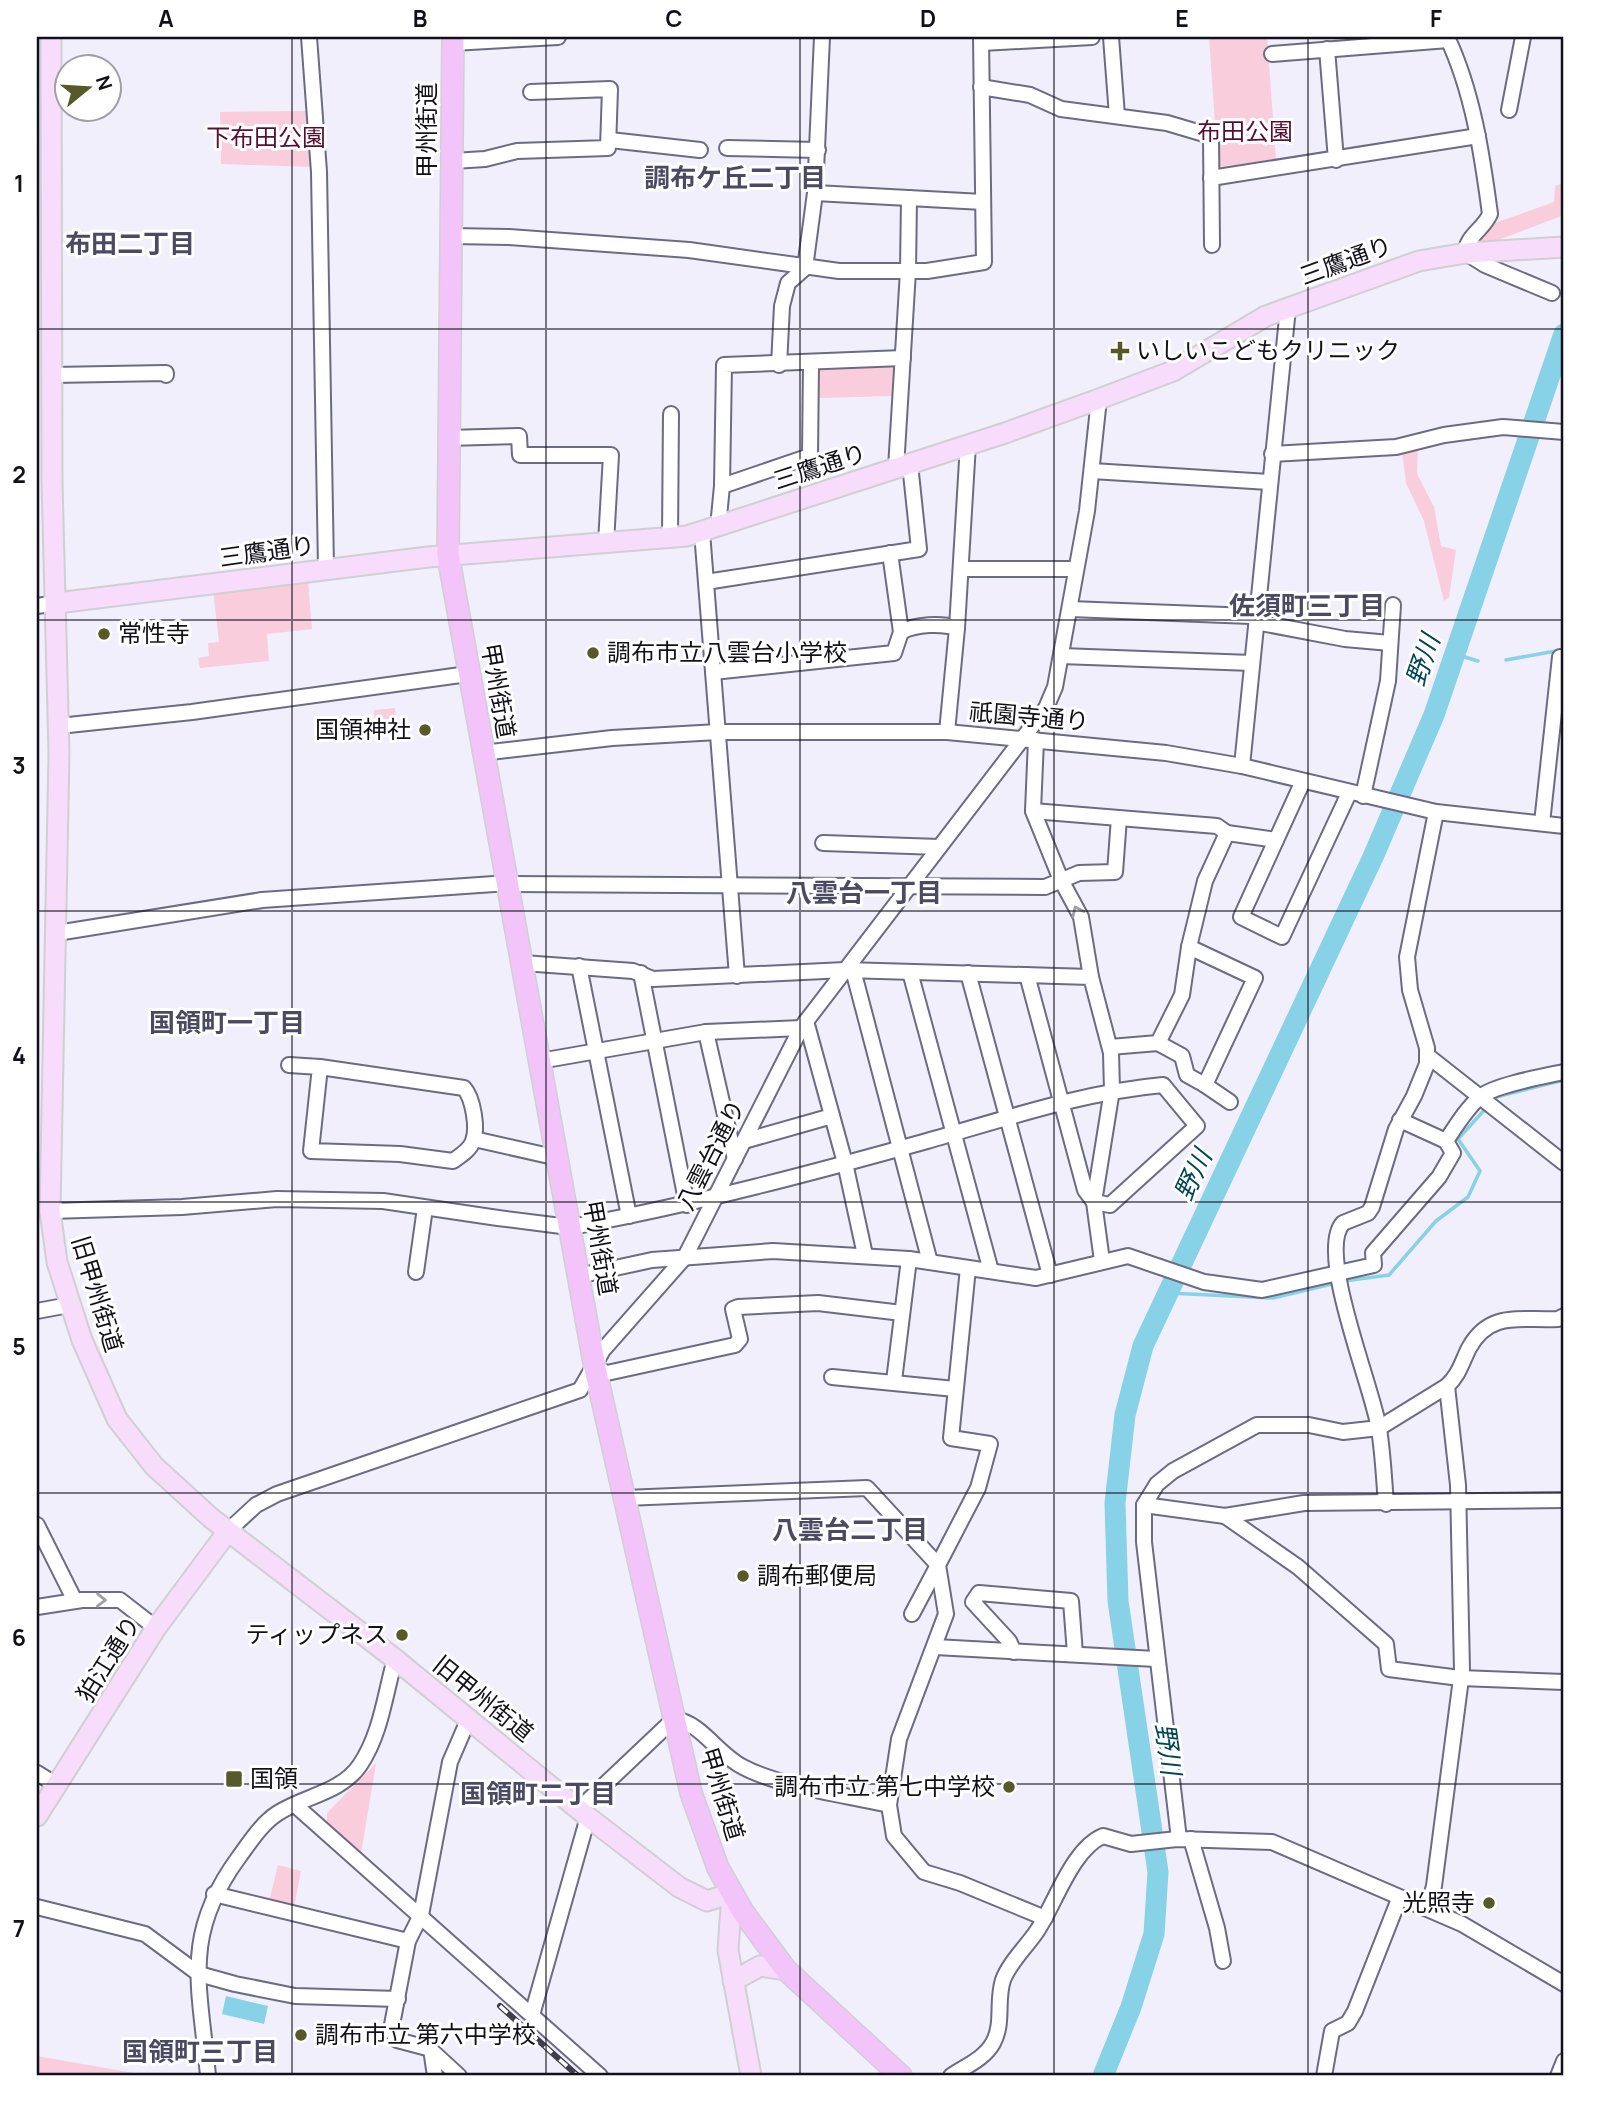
<svg xmlns="http://www.w3.org/2000/svg" width="1601" height="2113" font-family="Manrope,'Noto Sans JP',sans-serif">
<rect width="100%" height="100%" fill="#f0effb"/>
<g fill="#f9cddc">
<polygon points="1209,37 1267,37 1276,160 1218,167"/>
<polygon points="309,111 313,167 221,164 220,112"/>
<polygon points="1564,183 1564,215 1490,243 1476,244 1474,239 1492,224 1554,202 1555,186"/>
<polygon points="896,366 894,396 818,398 817,369"/>
<polygon points="1418,447 1417,474 1434,507 1441,546 1456,550 1449,597 1444,601 1424,521 1406,483 1402,451"/>
<polygon points="308,581 312,629 267,634 269,661 200,668 198,658 209,656 208,643 219,642 213,590"/>
<polygon points="395,708 397,732 375,733 374,710"/>
<polygon points="376,1763 361,1854 327,1825 327,1813"/>
<polygon points="278,1865 301,1871 294,1907 269,1902"/>
<polygon points="37,2056 139,2074 138,2076 37,2076"/>
</g>
<polygon fill="#87d2e7" points="226,1996 268,2006 264,2024 222,2014"/>
<g fill="none" stroke-linecap="round" stroke-linejoin="round">
<g stroke="#87d2e7" stroke-width="3.5">
<polyline points="1455,654 1478,661"/>
<polyline points="1506,660 1556,651"/>
<polyline points="1493,1101 1496,1097 1564,1080"/>
<polyline points="1344,1281 1389,1275 1436,1221 1468,1197 1480,1171 1458,1139 1488,1106"/>
<polyline points="1168,1293 1273,1298 1336,1283"/>
</g>
<polyline stroke="#87d2e7" stroke-width="21" points="1103,2076 1131,2007 1154,1934 1158,1872 1118,1601 1115,1503 1125,1415 1143,1346 1373,857 1434,715 1564,334"/>
<defs>
<g id="minor">
<polyline points="309,37 319,172 326,568"/>
<polyline points="822,37 815,193 983,202"/>
<polyline points="1111,37 1117,116"/>
<path d="M1447,37C1473,92 1482,154 1490,214C1484,229 1465,237 1466,253L1485,265L1552,293"/>
<polyline points="453,43 558,37"/>
<polyline points="982,43 1092,37"/>
<polyline points="1327,49 1336,160"/>
<polyline points="1272,54 1448,40"/>
<polyline points="981,87 1030,95 1061,109 1167,123 1211,136 1212,245"/>
<polyline points="1509,110 1523,37"/>
<polyline points="610,140 700,150"/>
<polyline points="727,148 818,150"/>
<polyline points="453,161 485,159 517,151 608,148 610,89 531,92"/>
<polyline points="1211,178 1478,136"/>
<polyline points="452,236 509,237 689,250 839,271 927,271 984,262 981,37"/>
<polyline points="811,363 810,456 722,486 724,365 903,358"/>
<polyline points="779,365 782,306 788,283 805,268 815,193"/>
<polyline points="52,375 166,373 166,375"/>
<polyline points="448,438 519,436 520,455 611,455 606,543"/>
<polyline points="1272,454 1396,447 1444,435 1503,427 1564,432"/>
<polyline points="896,468 908,271 909,198"/>
<polyline points="1092,471 1269,482"/>
<polyline points="718,527 722,486"/>
<polyline points="702,532 737,976"/>
<polyline points="670,538 671,414"/>
<polyline points="962,569 1076,569"/>
<polyline points="706,582 919,549 910,464"/>
<polyline points="37,606 57,603"/>
<polyline points="1070,609 1251,616 1261,623 1345,639 1390,643"/>
<polyline points="957,628 968,444"/>
<path d="M901,632C916,624 941,623 957,628L947,732"/>
<polyline points="1061,656 1252,663"/>
<polyline points="713,672 894,653 901,632 890,553"/>
<polyline points="59,726 192,712 468,674"/>
<polyline points="1036,740 1033,811 1061,880 1081,917 1091,977"/>
<polyline points="482,753 612,738 718,732 947,732 1166,753 1242,766 1436,812 1564,826"/>
<polyline points="1242,766 1288,308"/>
<polyline points="1303,781 1241,917 1282,937 1349,793"/>
<polyline points="1363,796 1388,681 1393,605"/>
<polyline points="1033,811 1217,826 1227,833 1276,840"/>
<polyline points="1542,823 1560,657"/>
<polyline points="823,843 939,847"/>
<polyline points="57,933 262,900 494,884 1045,887 1079,873 1115,872 1119,818"/>
<polyline points="1189,947 1255,978 1205,1085 1230,1102"/>
<polyline points="523,963 633,971 653,979 845,970 1091,977 1111,1053 1112,1090 1094,1202 1102,1261"/>
<polyline points="579,966 629,1216"/>
<polyline points="853,970 930,1262"/>
<polyline points="910,972 991,1271"/>
<polyline points="641,973 687,1205"/>
<polyline points="968,973 1050,1275"/>
<polyline points="806,1021 845,1163 865,1255"/>
<polyline points="706,1032 735,1159"/>
<polyline points="1158,1043 1182,1056 1187,1075 1205,1085"/>
<polyline points="1110,1047 1158,1043 1182,995 1189,947 1205,881 1227,833"/>
<polyline points="1428,1056 1564,1163"/>
<polyline points="540,1061 706,1032 801,1028"/>
<path d="M289,1065L320,1067L311,1151L400,1154L453,1161C461,1155 470,1150 473,1141C478,1128 473,1098 464,1088L320,1067"/>
<polyline points="474,1139 558,1158"/>
<polyline points="744,1141 832,1116"/>
<path d="M1446,1141C1456,1126 1466,1109 1480,1097C1494,1085 1545,1076 1564,1072"/>
<path d="M50,1211L182,1207L277,1199L383,1201L498,1218L569,1227L582,1225C699,1203 812,1173 927,1141C1005,1119 1083,1092 1163,1085L1197,1126L1110,1205L1094,1202L1085,1190L1027,975"/>
<polyline points="968,1268 951,1438 990,1444 978,1488 938,1565 946,1614 899,1739 889,1805 894,1836 924,1872 960,1883 1045,1918"/>
<polyline points="416,1272 425,1208"/>
<polyline points="578,1276 652,1260 773,1251 909,1259 1036,1278 1128,1256 1204,1282 1262,1290 1374,1265 1373,1253 1439,1177 1453,1153 1446,1141 1400,1120"/>
<polyline points="37,1311 69,1305"/>
<polyline points="595,1368 607,1373 735,1345 740,1339 733,1309 738,1307 818,1303 902,1313"/>
<polyline points="832,1377 955,1389"/>
<polyline points="894,1381 909,1259"/>
<polyline points="625,1498 867,1488 938,1565 912,1614"/>
<path d="M1386,1504C1384,1479 1383,1454 1379,1429C1373,1388 1316,1252 1343,1223L1368,1213L1372,1207L1396,1129L1414,1096L1427,1064V1048L1410,990L1407,957L1436,812"/>
<polyline points="1144,1505 1225,1516 1304,1503 1564,1500"/>
<polyline points="1225,1516 1298,1567 1386,1644 1389,1669 1460,1678 1564,1682"/>
<polyline points="37,1525 75,1601"/>
<polyline points="228,1531 256,1505 277,1494 580,1390 603,1350 685,1257 801,1028 1046,708 1055,687 1087,511 1099,399"/>
<polyline points="37,1607 82,1600 120,1600 156,1628"/>
<polyline points="935,1647 1156,1659"/>
<polyline points="1014,1652 1009,1641 973,1602 979,1593 1071,1601 1075,1654"/>
<polyline points="37,1773 58,1786"/>
<polyline points="295,1805 600,2076"/>
<path d="M579,1809L674,1719C702,1723 717,1754 743,1767C781,1787 846,1795 889,1805"/>
<path d="M1179,1839L1144,1542V1505L1157,1484L1173,1471L1257,1425H1309L1343,1432L1379,1428L1447,1386C1459,1375 1462,1362 1469,1348C1490,1310 1521,1321 1558,1319L1564,1316"/>
<polyline points="1191,1839 1217,1928 1223,1961"/>
<polyline points="214,1894 408,1941"/>
<polyline points="37,1907 145,1934 199,1974 235,1984 295,1996 398,1999"/>
<polyline points="1428,1907 1434,1886 1462,1671 1458,1485 1447,1386"/>
<polyline points="532,2015 588,1817"/>
<polyline points="434,2053 459,2076"/>
<path d="M208,2076C200,1986 181,1936 239,1857C250,1842 262,1823 278,1813C304,1796 341,1793 360,1765C381,1734 385,1694 395,1659"/>
<polyline points="435,2076 431,2049 397,2040 391,2030 408,1941 421,1915 450,1762 469,1718"/>
<path d="M951,2076C966,2066 984,2059 993,2043C1004,2023 996,2001 1003,1980C1009,1963 1027,1946 1037,1931C1055,1904 1072,1849 1103,1836L1131,1844L1177,1839L1272,1842L1462,1924L1564,1984"/>
<polyline points="1324,2076 1332,2031 1348,2023 1355,2011 1399,1899"/>
<polyline points="1558,2076 1564,2061"/>
</g>
<g id="major">
<polyline points="51,37 52,482 59,753 50,1211 57,1262 82,1340 117,1419 154,1466 211,1518 395,1659 588,1817 679,1887 707,1901 732,1893 728,1950 751,2076"/>
<polyline points="57,603 428,557 687,536 1005,433 1099,399 1173,371 1266,316 1419,261 1466,253 1564,247"/>
<polyline points="37,1816 156,1628 228,1531"/>
<polyline points="733,1981 760,1966 786,1970"/>
</g>
<polyline id="highway" points="453,37 448,555 595,1368 691,1793 718,1868 743,1912 786,1970 901,2076"/>
</defs>
<use href="#minor" stroke="#6b6b83" stroke-width="18"/>
<use href="#major" stroke="#d0cfd1" stroke-width="23"/>
<use href="#highway" stroke="#d0cfd1" stroke-width="24"/>
<use href="#minor" stroke="#fff" stroke-width="14"/>
<use href="#major" stroke="#f7dcfc" stroke-width="19"/>
<use href="#highway" stroke="#f2c4fa" stroke-width="21"/>
<defs>
<polyline id="rail" points="500,2006 578,2076"/>
</defs>
<use href="#rail" stroke="#403f49" stroke-width="6"/>
<use href="#rail" stroke="#fff" stroke-width="3.5" stroke-dasharray="10" stroke-linecap="butt"/>
</g>
<defs><path id="oneway-chevron" d="M-2-3.5L2.5 0L-2 3.5" fill="none" stroke-width="1.6" stroke-linecap="round" stroke-linejoin="round" transform="scale(1.75)"/></defs>
<g stroke="#a0a0a4">
<use href="#oneway-chevron" transform="translate(1077 911) rotate(-115)"/>
<use href="#oneway-chevron" transform="translate(101 1600) rotate(1)"/>
</g>
<path fill="none" stroke="#12111b" stroke-width="2" stroke-opacity="0.55" d="M292,37V2076M546,37V2076M800,37V2076M1054,37V2076M1308,37V2076M37,329H1564M37,620H1564M37,911H1564M37,1202H1564M37,1493H1564M37,1784H1564"/>
<g fill="#555a28" stroke="#fff" stroke-width="2.5">
<path d="M1116.5 340.5h7v7h7v7h-7v7h-7v-7h-7v-7h7z"/>
<circle cx="104" cy="634" r="7"/>
<circle cx="593" cy="653" r="7"/>
<circle cx="425" cy="730" r="7"/>
<circle cx="743" cy="1576" r="7"/>
<circle cx="402" cy="1635" r="7"/>
<rect x="225" y="1770" width="18" height="18" rx="3.5"/>
<circle cx="1009" cy="1787" r="7"/>
<circle cx="1489" cy="1903" r="7"/>
<circle cx="301" cy="2035" r="7"/>
</g>
<g text-anchor="middle" stroke-width="6" stroke-linejoin="round" paint-order="stroke">
<g font-size="24" fill="#12111b" stroke="#fff">
<text transform="translate(427 130) rotate(-90)" y="8">甲州街道</text>
<text transform="translate(1346 261) rotate(-20)" y="8">三鷹通り</text>
<text transform="translate(820 467) rotate(-18)" y="8">三鷹通り</text>
<text transform="translate(267 552) rotate(-8)" y="8">三鷹通り</text>
<text transform="translate(498 691) rotate(80)" y="8">甲州街道</text>
<text transform="translate(1029 717) rotate(5)" y="8">祇園寺通り</text>
<text transform="translate(711 1155) rotate(-63)" y="8">八雲台通り</text>
<text transform="translate(600 1248) rotate(80)" y="8">甲州街道</text>
<text transform="translate(97 1294) rotate(73)" y="8">旧甲州街道</text>
<text transform="translate(109 1659) rotate(-58)" y="8">狛江通り</text>
<text transform="translate(483 1699) rotate(39)" y="8">旧甲州街道</text>
<text transform="translate(722 1794) rotate(73)" y="8">甲州街道</text>
</g>
<g font-size="24" fill="#560d32" stroke="#fff">
<text x="1245" y="140">布田公園</text>
<text x="266" y="146">下布田公園</text>
</g>
<g font-size="24" fill="#12111b" stroke="#fff" text-anchor="start">
<text x="1136" y="359">いしいこどもクリニック</text>
<text x="118" y="642">常性寺</text>
<text x="607" y="661">調布市立八雲台小学校</text>
<text x="411" y="738" text-anchor="end">国領神社</text>
<text x="757" y="1584">調布郵便局</text>
<text x="388" y="1643" text-anchor="end">ティップネス</text>
<text x="250" y="1787">国領</text>
<text x="995" y="1795" text-anchor="end">調布市立 第七中学校</text>
<text x="1475" y="1911" text-anchor="end">光照寺</text>
<text x="315" y="2043">調布市立 第六中学校</text>
</g>
<g font-size="26" font-weight="bold" fill="#4b4a62" stroke="#fff">
<text x="735" y="187">調布ケ丘二丁目</text>
<text x="130" y="253">布田二丁目</text>
<text x="1307" y="615">佐須町三丁目</text>
<text x="864" y="902">八雲台一丁目</text>
<text x="227" y="1032">国領町一丁目</text>
<text x="850" y="1539">八雲台二丁目</text>
<text x="538" y="1803">国領町二丁目</text>
<text x="200" y="2061">国領町三丁目</text>
</g>
<g font-size="26" font-style="italic" fill="#004755" stroke="#fff">
<text transform="translate(1423 660) rotate(-71)" y="9">野川</text>
<text transform="translate(1193 1175) rotate(-65)" y="9">野川</text>
<text transform="translate(1168 1749) rotate(82)" y="9">野川</text>
</g>
</g>
<rect width="1601" height="2113" fill="none" stroke="#ffffff" stroke-width="77"/>
<g transform="translate(88 88) rotate(72)"><circle r="33" fill="#ffffff" stroke="#a0a0a4" stroke-width="2"/>
<path d="M0-5L12 26L0 18L-12 26Z" fill="#555a28"/>
<text y="-10" font-size="19" font-weight="bold" text-anchor="middle" fill="#12111b">N</text>
</g>
<rect x="38" y="38" width="1524" height="2036" fill="none" stroke="#12111b" stroke-width="2.5"/>
<g font-size="23" text-anchor="middle" font-weight="bold" fill="#12111b">
<text x="166" y="27">A</text>
<text x="420" y="27">B</text>
<text x="674" y="27">C</text>
<text x="928" y="27">D</text>
<text x="1182" y="27">E</text>
<text x="1436" y="27">F</text>
<text x="19" y="192">1</text>
<text x="19" y="483">2</text>
<text x="19" y="774">3</text>
<text x="19" y="1064">4</text>
<text x="19" y="1355">5</text>
<text x="19" y="1646">6</text>
<text x="19" y="1937">7</text>
</g>
</svg>
